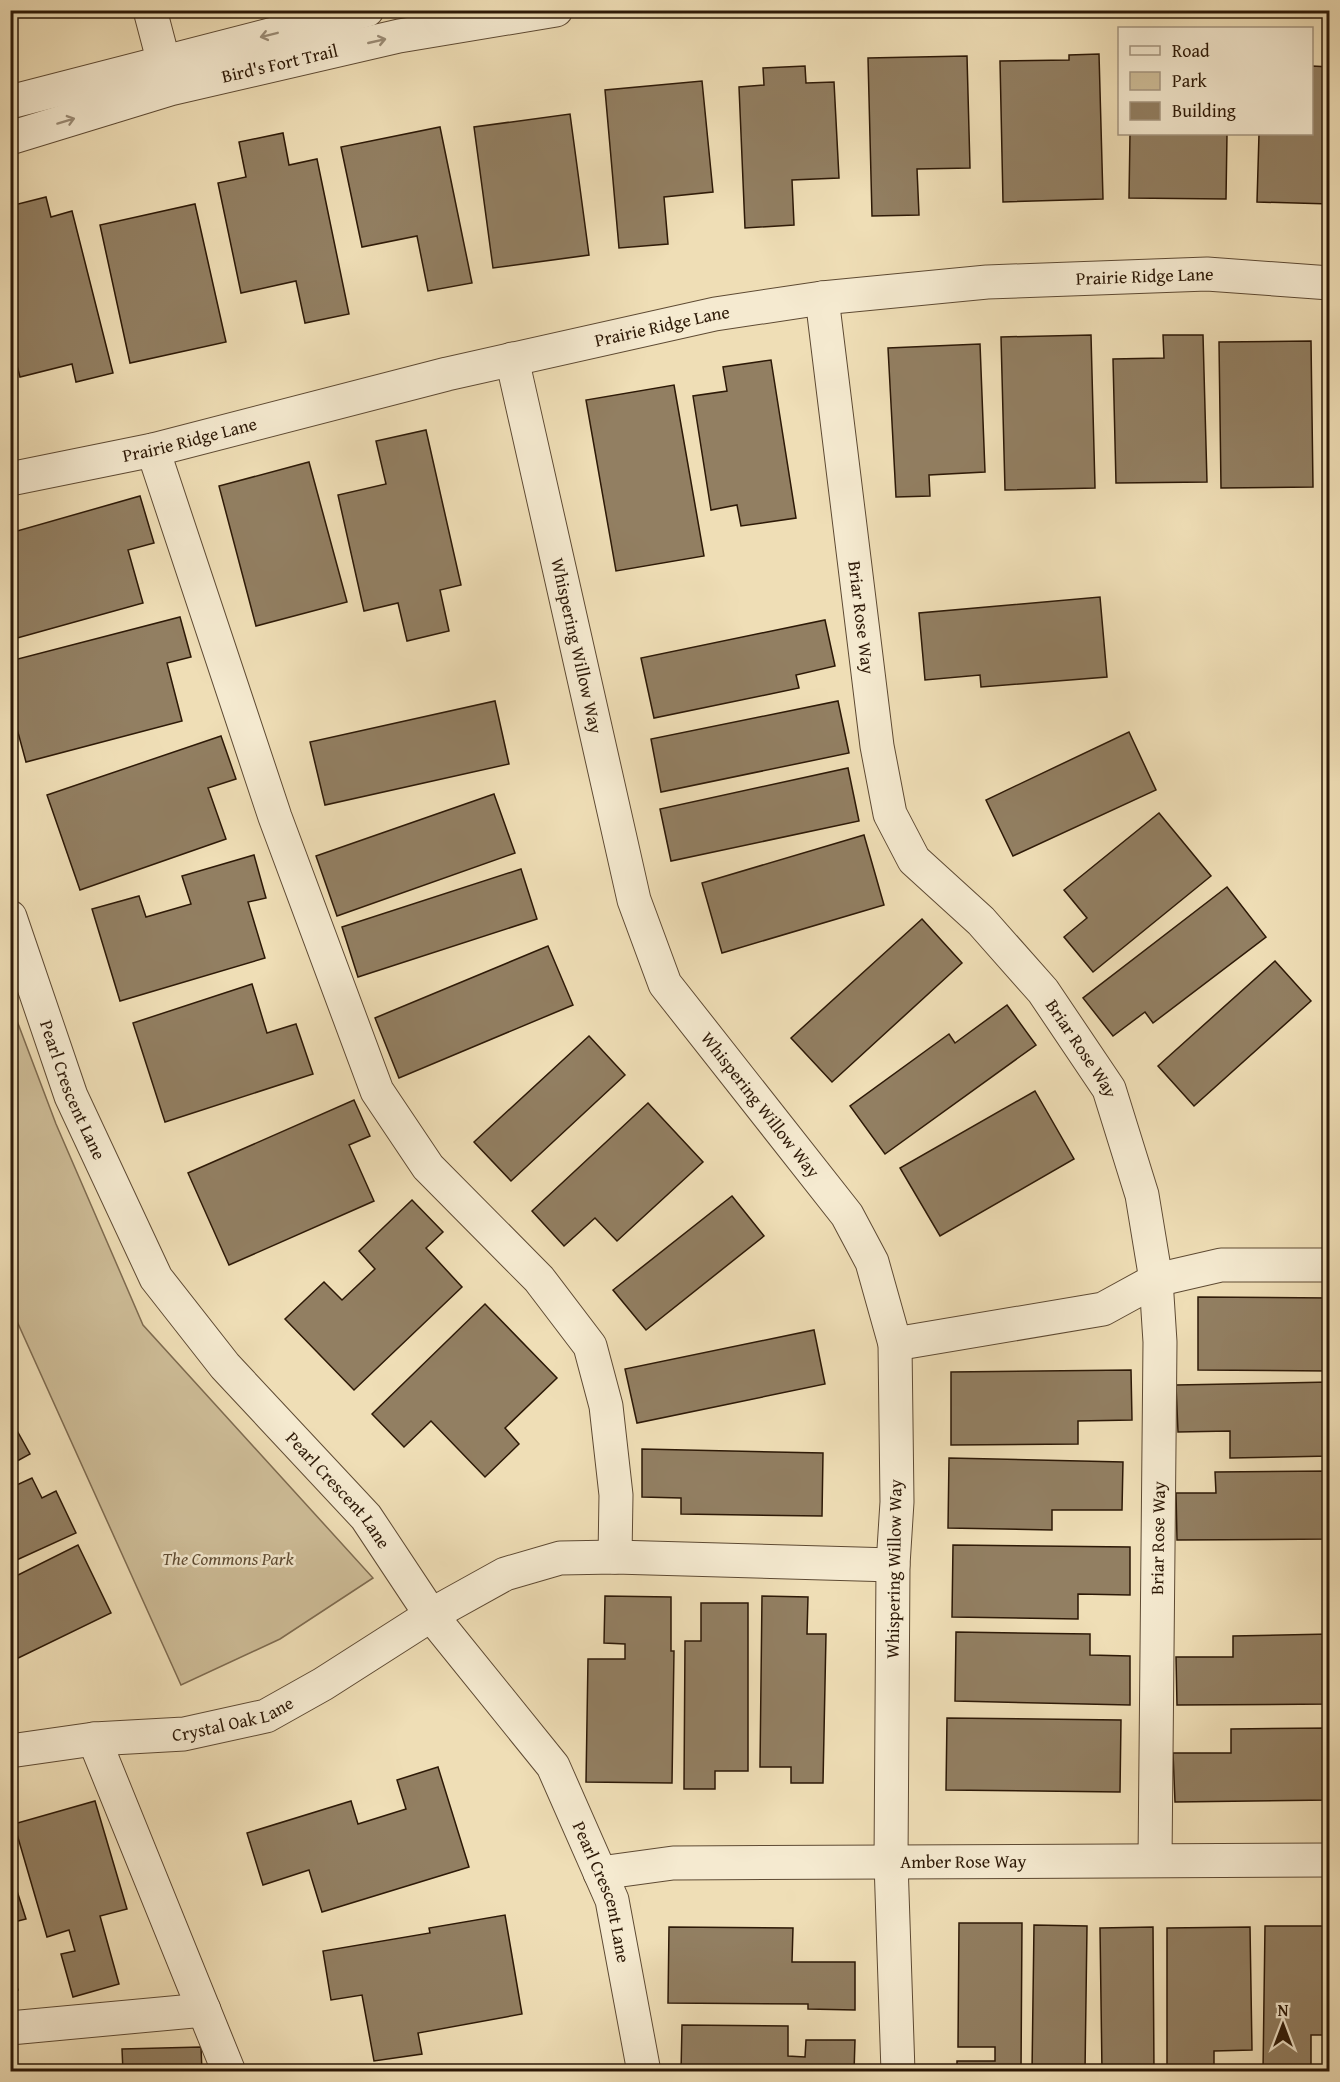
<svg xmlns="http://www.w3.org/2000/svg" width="1340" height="2082" font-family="'Gentium Book Plus',serif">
<rect width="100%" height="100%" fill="#efdeb6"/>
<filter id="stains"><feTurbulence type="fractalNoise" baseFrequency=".00333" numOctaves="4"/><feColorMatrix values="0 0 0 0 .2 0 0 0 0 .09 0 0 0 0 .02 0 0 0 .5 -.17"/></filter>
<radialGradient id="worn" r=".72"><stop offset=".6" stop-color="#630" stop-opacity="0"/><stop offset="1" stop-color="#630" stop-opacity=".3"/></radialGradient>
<polygon fill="#cebd98" stroke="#7e6b50" stroke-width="1.5" points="11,1005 56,1124 143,1325 373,1578 280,1639 181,1685 11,1308"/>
<g fill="#927f62" stroke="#2d1907" stroke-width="1.5">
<polygon points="1099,54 1103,199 1003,202 1000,61 1069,60 1069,55"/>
<polygon points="967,56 970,168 917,169 919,215 872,216 868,58"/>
<polygon points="805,66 806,83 834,82 839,178 792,180 794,225 745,228 739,87 764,85 763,68"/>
<polygon points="1312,66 1330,67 1330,204 1257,202 1259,134 1312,134"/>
<polygon points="702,81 713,192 664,197 668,244 619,248 605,90"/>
<polygon points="570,114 589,255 493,268 474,127"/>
<polygon points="440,127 472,283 428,291 417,236 362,247 341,147"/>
<polygon points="283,133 289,165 317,159 349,314 305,323 296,281 241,293 218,183 246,177 239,142"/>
<polygon points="1130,134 1227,134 1226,199 1129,198"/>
<polygon points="46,197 51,217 72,211 113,373 76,382 72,364 20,377 10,339 10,206"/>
<polygon points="195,204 226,342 130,363 100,225"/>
<polygon points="1091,335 1095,488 1005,490 1001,337"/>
<polygon points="1163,335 1203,335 1207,482 1116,483 1113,359 1164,358"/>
<polygon points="1311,341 1313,487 1221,488 1219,342"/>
<polygon points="980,344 985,472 929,475 930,496 896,497 888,348"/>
<polygon points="771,360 796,518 741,526 737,505 711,510 693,396 727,391 723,367"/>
<polygon points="674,385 704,556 616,571 586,400"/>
<polygon points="426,430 461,585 440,590 449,631 407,641 398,603 364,611 338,495 386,484 376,441"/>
<polygon points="309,462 347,602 256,626 219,486"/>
<polygon points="140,496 154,543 128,550 143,603 10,640 10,533"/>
<polygon points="1100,597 1107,677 981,687 980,675 925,680 919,613"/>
<polygon points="180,617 191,657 167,663 182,721 26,762 10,703 10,661"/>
<polygon points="825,620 835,666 796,675 799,688 654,718 641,658"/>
<polygon points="495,701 509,764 325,805 310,742"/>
<polygon points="838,701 849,753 661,792 651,739"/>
<polygon points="1129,732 1156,790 1013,856 986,800"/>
<polygon points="221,736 236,779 208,788 226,839 80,890 47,795"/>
<polygon points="848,768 859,821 671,861 660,809"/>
<polygon points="494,794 515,853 337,916 316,856"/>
<polygon points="1159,813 1211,876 1093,972 1064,937 1087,918 1064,890"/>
<polygon points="864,835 884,905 722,953 702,883"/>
<polygon points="254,855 266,898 248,902 265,958 120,1001 92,909 139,896 146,917 191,904 182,876"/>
<polygon points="521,869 537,919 358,977 342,927"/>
<polygon points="1227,887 1266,937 1153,1023 1145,1012 1113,1036 1083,998"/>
<polygon points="922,919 962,963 832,1082 791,1038"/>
<polygon points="548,946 573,1005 399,1078 375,1018"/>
<polygon points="1275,961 1311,1001 1194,1106 1158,1066"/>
<polygon points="252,984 267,1033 296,1024 313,1074 165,1122 133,1023"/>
<polygon points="1007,1005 1036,1045 885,1154 850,1106 949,1034 955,1043"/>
<polygon points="589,1036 625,1075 511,1181 474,1142"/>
<polygon points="1035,1091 1074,1159 940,1236 900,1168"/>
<polygon points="354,1100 370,1136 349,1145 374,1201 229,1265 188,1173"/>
<polygon points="648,1103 703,1162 617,1241 595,1218 564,1246 532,1211"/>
<polygon points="732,1196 764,1236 646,1330 613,1290"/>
<polygon points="412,1200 443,1232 426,1248 462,1287 354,1390 285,1319 324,1282 342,1300 375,1269 359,1251"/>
<polygon points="1198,1297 1330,1298 1330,1371 1198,1370"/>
<polygon points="485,1304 557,1378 505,1428 519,1444 485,1477 431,1421 404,1447 372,1414"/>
<polygon points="814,1330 825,1384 637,1423 625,1369"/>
<polygon points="1131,1370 1132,1420 1078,1421 1078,1444 951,1445 951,1372"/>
<polygon points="1330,1382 1330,1456 1230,1458 1230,1431 1178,1432 1176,1385"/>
<polygon points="10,1418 30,1454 10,1465"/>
<polygon points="642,1449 823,1453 822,1516 681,1514 681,1498 642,1497"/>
<polygon points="949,1458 1123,1462 1122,1510 1052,1510 1052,1530 948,1528"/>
<polygon points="1330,1471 1330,1539 1177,1540 1176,1493 1216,1493 1215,1472"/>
<polygon points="32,1478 42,1498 56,1491 76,1533 10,1563 10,1488"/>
<polygon points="78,1545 111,1613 10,1662 10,1579"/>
<polygon points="953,1545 1130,1547 1130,1595 1078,1594 1078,1619 952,1617"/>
<polygon points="605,1596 671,1597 671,1651 674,1651 672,1783 586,1782 588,1659 625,1659 625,1644 604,1643"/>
<polygon points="762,1596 808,1597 807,1634 826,1634 823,1783 791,1783 791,1767 760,1767"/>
<polygon points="701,1603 748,1603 748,1771 715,1771 715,1789 684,1789 685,1641 701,1641"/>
<polygon points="956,1632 1090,1634 1090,1655 1130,1656 1130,1705 955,1701"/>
<polygon points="1330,1634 1330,1704 1177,1705 1176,1657 1233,1657 1233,1636"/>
<polygon points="947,1718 1121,1720 1120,1792 946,1790"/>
<polygon points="1330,1728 1330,1800 1175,1802 1173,1753 1231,1753 1231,1729"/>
<polygon points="438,1767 469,1867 322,1912 309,1870 263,1885 247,1833 351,1801 358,1824 406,1809 397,1780"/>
<polygon points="95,1801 127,1909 100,1916 119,1984 73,1997 61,1954 75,1951 69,1930 47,1937 14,1824"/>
<polygon points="10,1869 26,1919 10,1923"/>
<polygon points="505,1915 522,2014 418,2033 422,2054 374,2061 362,1995 331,2000 323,1951 430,1933 429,1928"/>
<polygon points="959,1923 1022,1923 1021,2072 957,2072 957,2061 995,2061 995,2047 958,2047"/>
<polygon points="1034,1925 1087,1926 1085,2072 1032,2072"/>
<polygon points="1265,1926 1327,1926 1325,2035 1311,2035 1311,2072 1263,2072"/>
<polygon points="669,1927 793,1928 792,1962 855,1962 855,2010 808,2009 808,2004 668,2003"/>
<polygon points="1153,1927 1154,2072 1102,2072 1100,1928"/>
<polygon points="1250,1927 1252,2050 1214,2051 1214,2072 1167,2072 1167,1928"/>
<polygon points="10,1966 18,1990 10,1992"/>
<polygon points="682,2025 788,2026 788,2056 805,2057 806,2040 855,2040 854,2072 681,2072"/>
<polygon points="201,2047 202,2072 123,2072 122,2049"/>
<polygon points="74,2067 74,2072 25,2072 25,2068"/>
</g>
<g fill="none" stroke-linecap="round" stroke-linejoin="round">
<defs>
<g id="minor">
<polyline points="150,10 169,82"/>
<polyline points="10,102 367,10"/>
<path id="s1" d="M10,138L170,89L399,36L556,10"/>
<path id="s2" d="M822,298L877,746L890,814L914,860L981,921L1043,991L1109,1089L1142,1195L1156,1280L1160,1342L1155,1860"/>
<path id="s3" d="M512,359L634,900L665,984L847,1215L872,1262L895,1344L897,1502L893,1565L891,1862L898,2072"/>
<polyline points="153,450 275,817 377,1091 428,1167 539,1279 590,1346 606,1406 616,1495 615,1557"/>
<path id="s4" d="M10,479L153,450L447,374L715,314L822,298L987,282L1207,274L1330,283"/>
<path id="s5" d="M10,917L71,1096L156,1278L225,1366L366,1517L431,1615L553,1766L612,1900L644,2072"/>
<polyline points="895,1344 1103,1309 1156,1280 1221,1265 1330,1265"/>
<polyline points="94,1739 229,2072"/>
<path id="s6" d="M10,1751L94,1739L184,1734L266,1716L323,1684L431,1615L505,1574L560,1558L615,1557L893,1565"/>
<path id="s7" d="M600,1873L673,1863L1330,1860"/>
<polyline points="10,2028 204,2010"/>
</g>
</defs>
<use href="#minor" stroke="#5e4a33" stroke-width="35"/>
<use href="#minor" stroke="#f5ead0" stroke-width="33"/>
</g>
<defs><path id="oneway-shaft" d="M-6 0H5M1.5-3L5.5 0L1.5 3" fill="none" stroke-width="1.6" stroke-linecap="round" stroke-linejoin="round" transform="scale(1.5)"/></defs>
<g stroke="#9b8c76">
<use href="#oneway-shaft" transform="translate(269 35) rotate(166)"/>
<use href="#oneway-shaft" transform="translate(377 41) rotate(-13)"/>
<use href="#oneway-shaft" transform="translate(66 121) rotate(-17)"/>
</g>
<g text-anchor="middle" stroke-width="5" stroke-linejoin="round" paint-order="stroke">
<g font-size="18" fill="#2d1907" stroke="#f5ead0">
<text dy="6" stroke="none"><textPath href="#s1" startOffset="280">Bird's Fort Trail</textPath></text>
<text dy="6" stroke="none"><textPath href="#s4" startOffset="1156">Prairie Ridge Lane</textPath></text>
<text dy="6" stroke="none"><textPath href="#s4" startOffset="670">Prairie Ridge Lane</textPath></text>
<text dy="6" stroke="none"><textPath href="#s4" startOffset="184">Prairie Ridge Lane</textPath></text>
<text dy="6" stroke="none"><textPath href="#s2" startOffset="322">Briar Rose Way</textPath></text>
<text dy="6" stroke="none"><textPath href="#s3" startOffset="294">Whispering Willow Way</textPath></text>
<text dy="6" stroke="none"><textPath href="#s2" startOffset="826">Briar Rose Way</textPath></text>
<text dy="6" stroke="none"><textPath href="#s5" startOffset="184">Pearl Crescent Lane</textPath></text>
<text dy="6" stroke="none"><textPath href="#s3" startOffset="798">Whispering Willow Way</textPath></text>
<text dy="6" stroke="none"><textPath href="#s5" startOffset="670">Pearl Crescent Lane</textPath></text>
<text transform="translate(1158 1538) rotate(-89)" y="6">Briar Rose Way</text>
<text transform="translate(894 1569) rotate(-89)" y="6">Whispering Willow Way</text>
<text dy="6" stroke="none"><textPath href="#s6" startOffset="226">Crystal Oak Lane</textPath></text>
<text dy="6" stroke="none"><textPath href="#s7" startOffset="364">Amber Rose Way</textPath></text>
<text dy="6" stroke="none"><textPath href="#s5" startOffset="1156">Pearl Crescent Lane</textPath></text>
</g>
<g font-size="18" font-style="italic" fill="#5d4a32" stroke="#f5ead0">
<text x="228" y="1565">The Commons Park</text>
</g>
</g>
<rect width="1340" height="2082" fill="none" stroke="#efdeb6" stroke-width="36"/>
<rect x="12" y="12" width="1316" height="2058" fill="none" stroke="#2d1907" stroke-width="3"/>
<rect x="18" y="18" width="1304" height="2046" fill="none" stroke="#2d1907" stroke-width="1.5"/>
<rect x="1118" y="27" width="195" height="108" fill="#f5ead0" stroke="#a59680" stroke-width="1.5"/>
<rect x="1130" y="46" width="30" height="9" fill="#f5ead0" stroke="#a59680" stroke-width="1.5"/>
<text x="1172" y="57" font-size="18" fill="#2d1907">Road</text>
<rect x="1130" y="72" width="30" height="18" fill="#cebd98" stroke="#a59680" stroke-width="1.5"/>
<text x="1172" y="87" font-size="18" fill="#2d1907">Park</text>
<rect x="1130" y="102" width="30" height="18" fill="#927f62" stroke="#a59680" stroke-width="1.5"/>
<text x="1172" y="117" font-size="18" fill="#2d1907">Building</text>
<g transform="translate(1283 2025)" stroke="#f5ead0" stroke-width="4.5" paint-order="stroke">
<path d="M0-4.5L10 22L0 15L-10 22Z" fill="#2d1907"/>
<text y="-9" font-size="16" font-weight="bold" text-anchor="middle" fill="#2d1907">N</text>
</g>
<rect width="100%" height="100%" filter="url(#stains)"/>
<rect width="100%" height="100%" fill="url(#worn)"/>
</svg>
